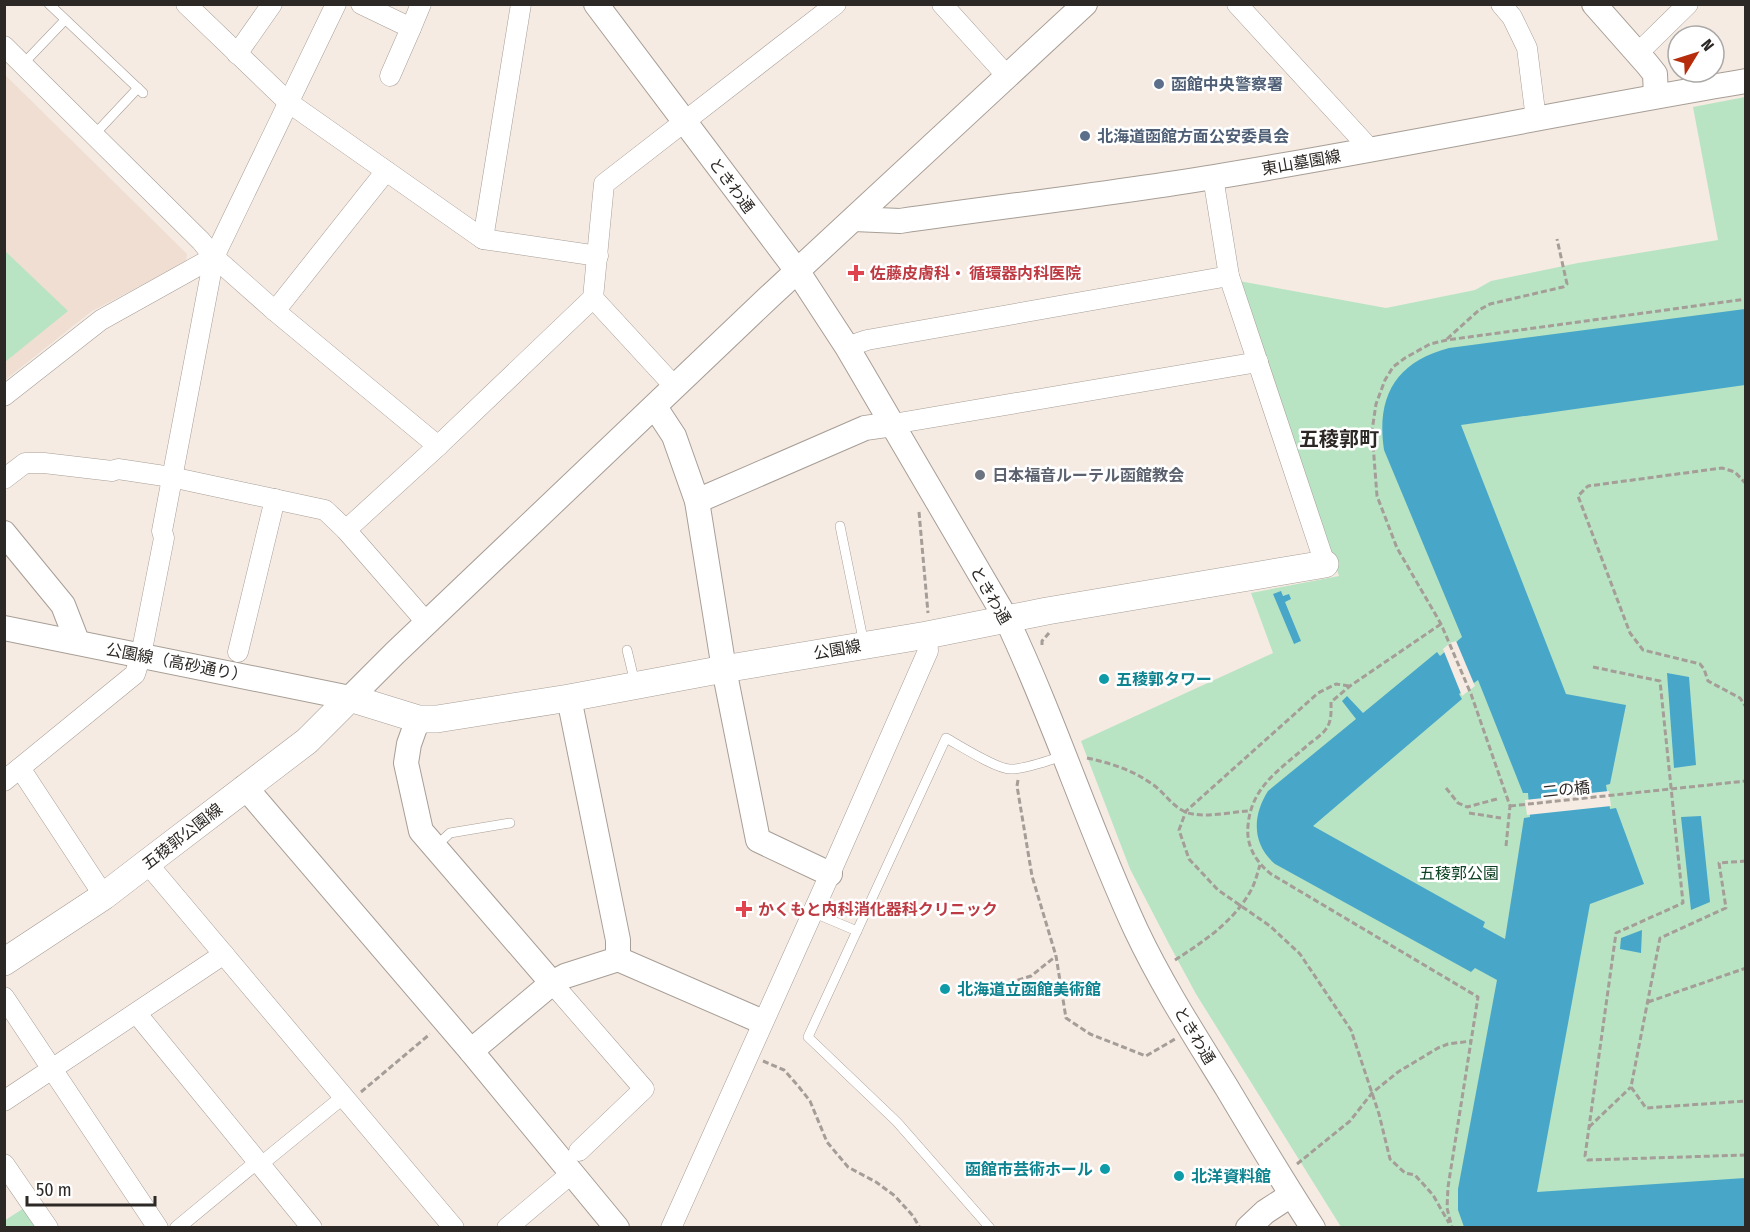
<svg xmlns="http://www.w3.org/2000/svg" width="1750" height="1232" font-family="'Fira Sans Condensed','Noto Sans JP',sans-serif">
<rect width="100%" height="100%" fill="#f5ebe3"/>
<polygon fill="#efded1" points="4,74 187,254 186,262 92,311 5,380"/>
<g fill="#b8e4c3">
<polygon points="1745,97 1745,1227 1341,1227 1196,994 1169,944 1130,869 1081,741 1273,653 1251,593 1339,576 1239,281 1386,308 1475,290 1491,281 1578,263 1718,240 1693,107"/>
<polygon points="4,250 68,311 5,362 4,362"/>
<polygon points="24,1208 37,1227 5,1227 4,1221"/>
</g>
<g fill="#48a7c9" fill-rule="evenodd">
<path d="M1745,309V385L1461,425L1566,694L1626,705L1610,784L1606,785L1610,809L1616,808L1644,884L1590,904L1537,1192L1745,1178V1227H1464L1458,1210V1189L1497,980L1475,968L1471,972L1275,864C1252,844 1252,816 1268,791L1356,719L1342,701L1347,696L1363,713L1437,652L1440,656L1462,637L1384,450C1376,396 1396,362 1449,348ZM1478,680L1523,793H1528L1530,817L1524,818L1505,939L1483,927L1485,922L1313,826L1462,699L1459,694Z"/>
<polygon points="1281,591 1283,596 1289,594 1291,599 1285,602 1301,641 1294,644 1273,594"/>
<polygon points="1667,673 1689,677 1696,765 1674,768"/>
<polygon points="1701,816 1710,902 1691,910 1681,817"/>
<polygon points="1642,930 1641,953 1620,949 1621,938"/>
</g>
<g fill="#f5ebe3">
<polygon points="1456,641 1475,686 1462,696 1443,649 1450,643"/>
<polygon points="1609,791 1611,806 1527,815 1525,800"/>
</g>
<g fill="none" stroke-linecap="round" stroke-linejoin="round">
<defs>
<g id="service">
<polyline points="49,4 143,93"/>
<polyline points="23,64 65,20"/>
<polyline points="94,135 138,88"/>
<polyline points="840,526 864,644"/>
<polyline points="627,650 635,683"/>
<polyline points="435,847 450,833 510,823"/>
<polyline points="812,912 857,931"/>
<path d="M990,1228L897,1122L808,1037L946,738C959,745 998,770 1011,769C1026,769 1047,761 1062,756"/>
</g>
<g id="pedestrian">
<polyline points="261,1164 343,1097"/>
<polyline points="177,1228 258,1161"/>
</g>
<g id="minor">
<polyline points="186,4 288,102 483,239 598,256"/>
<polyline points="361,4 411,28 421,4"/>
<polyline points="942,4 1008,77"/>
<polyline points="1237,4 1371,150"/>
<polyline points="1501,4 1512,17 1527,48 1536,119"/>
<polyline points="4,46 201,241 214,257 275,311 438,446"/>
<polyline points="1638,53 1688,4"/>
<polyline points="237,54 272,4"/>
<polyline points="390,76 411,28"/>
<polyline points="1213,177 1229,276 1325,564"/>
<polyline points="483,239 521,4"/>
<polyline points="593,298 675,387"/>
<polyline points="275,311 386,171"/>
<polyline points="847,347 867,340 1229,276"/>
<polyline points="4,396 101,320 214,257"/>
<polyline points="893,424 1258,362"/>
<polyline points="4,479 25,463 44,463 112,471 118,469 171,477 325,510 346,530 427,623"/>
<polyline points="346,530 438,446 593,298 604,184 836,4"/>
<polyline points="238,652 275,499"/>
<polyline points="20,768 104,896"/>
<polyline points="4,781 135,674 141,655 164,538 162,531 214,257 336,4"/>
<polyline points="147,863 454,1228"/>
<polyline points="552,983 644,1089 579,1151"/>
<polyline points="4,997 158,1228"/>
<polyline points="137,1014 312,1228"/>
<polyline points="4,1101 224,954"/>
<polyline points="4,1164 48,1228"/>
<polyline points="507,1228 572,1173"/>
<polyline points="671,1228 830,874 928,651 927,635"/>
</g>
<g id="tertiary">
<path d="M596,4L798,272L847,347L1007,620C1055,721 1089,829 1136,930C1162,985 1195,1036 1227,1088C1255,1135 1283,1182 1313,1228"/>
<polyline points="1594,4 1647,64 1655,74 1656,96"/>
<path d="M854,219L900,221C1005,206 1110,194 1214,177C1392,148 1568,111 1746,81"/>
<polyline points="655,407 674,436 697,501 724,669 758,840 830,874"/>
<polyline points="697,501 865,428 893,424"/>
<polyline points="4,533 63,605 77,641"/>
<polyline points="4,628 350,698 395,653 769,297 1085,4"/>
<polyline points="569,698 618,940 618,959"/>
<polyline points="418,719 409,744 406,763 421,831 552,983"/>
<polyline points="245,787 471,1051 617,1228"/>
<polyline points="471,1051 552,983 565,976 618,959 756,1019"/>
<polyline points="1248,1228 1265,1212 1291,1195"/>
</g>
<polyline id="secondary" points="4,962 104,896 147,863 307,741 350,698 418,719 437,719 569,698 724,669 927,635 1047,611 1325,564"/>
</defs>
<use href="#service" stroke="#a79e96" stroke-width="10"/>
<use href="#pedestrian" stroke="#a79e96" stroke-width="15"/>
<use href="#minor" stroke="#a79e96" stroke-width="21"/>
<use href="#tertiary" stroke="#a79e96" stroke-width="26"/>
<use href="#secondary" stroke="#a79e96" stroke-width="28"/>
<g stroke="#a59d97" stroke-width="3" stroke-dasharray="6 3" stroke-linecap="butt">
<polyline points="1447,339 1479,310 1490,304 1563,287 1567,284 1557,239"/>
<polyline points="1746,484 1735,472 1722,468 1588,486 1578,496 1630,633 1643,650 1700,664 1704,669 1708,681 1740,698 1746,707"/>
<polyline points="919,512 928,613"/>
<path d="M1441,624L1350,686L1331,702C1331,711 1332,721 1326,729C1322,735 1314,740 1309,744C1281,769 1251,786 1248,826C1246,846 1256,862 1271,874L1478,997L1448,1187L1447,1208L1452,1228"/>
<polyline points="1042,645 1042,641 1049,633"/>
<polyline points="1593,667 1660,681 1683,903 1616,933 1585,1156 1588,1160 1746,1155"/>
<polyline points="1349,686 1336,684 1318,693 1186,811 1179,830 1189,859 1218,890 1270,926 1300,954 1351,1030 1379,1114 1390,1159 1405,1173 1415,1175 1433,1195 1449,1223"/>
<path d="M1087,758C1110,763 1133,770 1152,784C1166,793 1174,811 1193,814C1210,817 1231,812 1249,811"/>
<polyline points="1018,780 1017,786 1032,876 1056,956 1066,1018 1090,1034 1146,1056 1175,1039"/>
<polyline points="1446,788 1458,803 1467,807 1497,799"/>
<polyline points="1510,806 1746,781"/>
<polyline points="1469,813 1501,818"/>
<polyline points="1506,846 1510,806 1471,694 1441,624 1397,548 1377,496 1372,431 1376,404 1385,380 1393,367 1405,358 1430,344 1447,340 1746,299"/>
<polyline points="1746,861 1719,863 1726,908 1660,938 1631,1087 1646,1108 1746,1101"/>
<path d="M1175,960C1203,942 1233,922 1250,892C1255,884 1257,874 1260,865"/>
<polyline points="1009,983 1031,976 1056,956"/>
<polyline points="1648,1002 1746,968"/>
<polyline points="763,1061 784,1070 799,1087 810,1101 827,1142 848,1167 876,1182 895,1196 913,1216 920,1228"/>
<polyline points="361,1092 430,1034"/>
<polyline points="1589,1127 1631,1087"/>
<polyline points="1297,1164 1350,1121 1372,1093 1398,1072 1438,1048 1448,1044 1471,1041"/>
</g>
<use href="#service" stroke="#fff" stroke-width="9"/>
<use href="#pedestrian" stroke="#fff" stroke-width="14"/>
<use href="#minor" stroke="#fff" stroke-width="20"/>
<use href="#tertiary" stroke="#fff" stroke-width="24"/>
<use href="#secondary" stroke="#fff" stroke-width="27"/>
</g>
<g fill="#5c6f8a" stroke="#fff" stroke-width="2">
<circle cx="1159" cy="84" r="6"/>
<circle cx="1085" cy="136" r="6"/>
</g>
<g fill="#e0444e" stroke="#fff" stroke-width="2">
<path d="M853 264h6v6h6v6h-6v6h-6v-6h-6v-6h6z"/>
<path d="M741 900h6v6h6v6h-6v6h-6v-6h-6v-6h6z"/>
</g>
<circle fill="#6b7280" stroke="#fff" stroke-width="2" cx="980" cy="475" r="6"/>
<g fill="#0f9aa8" stroke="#fff" stroke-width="2">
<circle cx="1104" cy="679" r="6"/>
<circle cx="945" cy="989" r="6"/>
<circle cx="1105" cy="1169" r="6"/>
<circle cx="1179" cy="1176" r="6"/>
</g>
<g text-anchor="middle" stroke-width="5" stroke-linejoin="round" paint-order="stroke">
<g font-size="16" font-weight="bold" fill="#4e5e75" stroke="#fff" text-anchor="start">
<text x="1171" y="90">函館中央警察署</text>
<text x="1097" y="142">北海道函館方面公安委員会</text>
</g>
<g font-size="16" fill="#2c2825" stroke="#fff">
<text transform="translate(1301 162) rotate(-10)" y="6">東山墓園線</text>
<text transform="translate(732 185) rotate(53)" y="6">ときわ通</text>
<text transform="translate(991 595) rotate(60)" y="6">ときわ通</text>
<text transform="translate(837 649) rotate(-10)" y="6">公園線</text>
<text transform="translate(177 662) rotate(11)" y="6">公園線（高砂通り）</text>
<text transform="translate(1566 789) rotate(-6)" y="6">二の橋</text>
<text transform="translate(182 836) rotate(-38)" y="6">五稜郭公園線</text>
<text transform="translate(1195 1035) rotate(59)" y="6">ときわ通</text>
</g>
<g font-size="16" font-weight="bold" fill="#be3a42" stroke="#fff" text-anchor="start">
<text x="870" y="279">佐藤皮膚科・ 循環器内科医院</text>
<text x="758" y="915">かくもと内科消化器科クリニック</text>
</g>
<g font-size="16" font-weight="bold" fill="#5b616d" stroke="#fff" text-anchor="start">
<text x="992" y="481">日本福音ルーテル函館教会</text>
</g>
<g font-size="16" font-weight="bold" fill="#0d838f" stroke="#fff" text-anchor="start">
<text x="1116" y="685">五稜郭タワー</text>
<text x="957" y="995">北海道立函館美術館</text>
<text x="1093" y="1175" text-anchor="end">函館市芸術ホール</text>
<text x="1191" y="1182">北洋資料館</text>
</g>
<g font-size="16" fill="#0c4222" stroke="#fff">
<text x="1459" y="879">五稜郭公園</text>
</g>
<g font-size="20" font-weight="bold" fill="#2c2825" stroke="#fff">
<text x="1339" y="446">五稜郭町</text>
</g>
</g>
<rect width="1750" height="1232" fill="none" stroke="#2c2825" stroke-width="12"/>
<g transform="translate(1696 54) rotate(52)"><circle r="28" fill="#ffffff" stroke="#aba9a8" stroke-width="1.5"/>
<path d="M0-4.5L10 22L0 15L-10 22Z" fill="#b72c0a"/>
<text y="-9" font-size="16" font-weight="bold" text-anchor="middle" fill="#2c2825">N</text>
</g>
<path d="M27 1196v9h128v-9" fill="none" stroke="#2c2825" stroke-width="3"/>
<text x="36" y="1196" font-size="18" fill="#2c2825" stroke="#ffffff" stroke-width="4.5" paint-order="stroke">50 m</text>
</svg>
